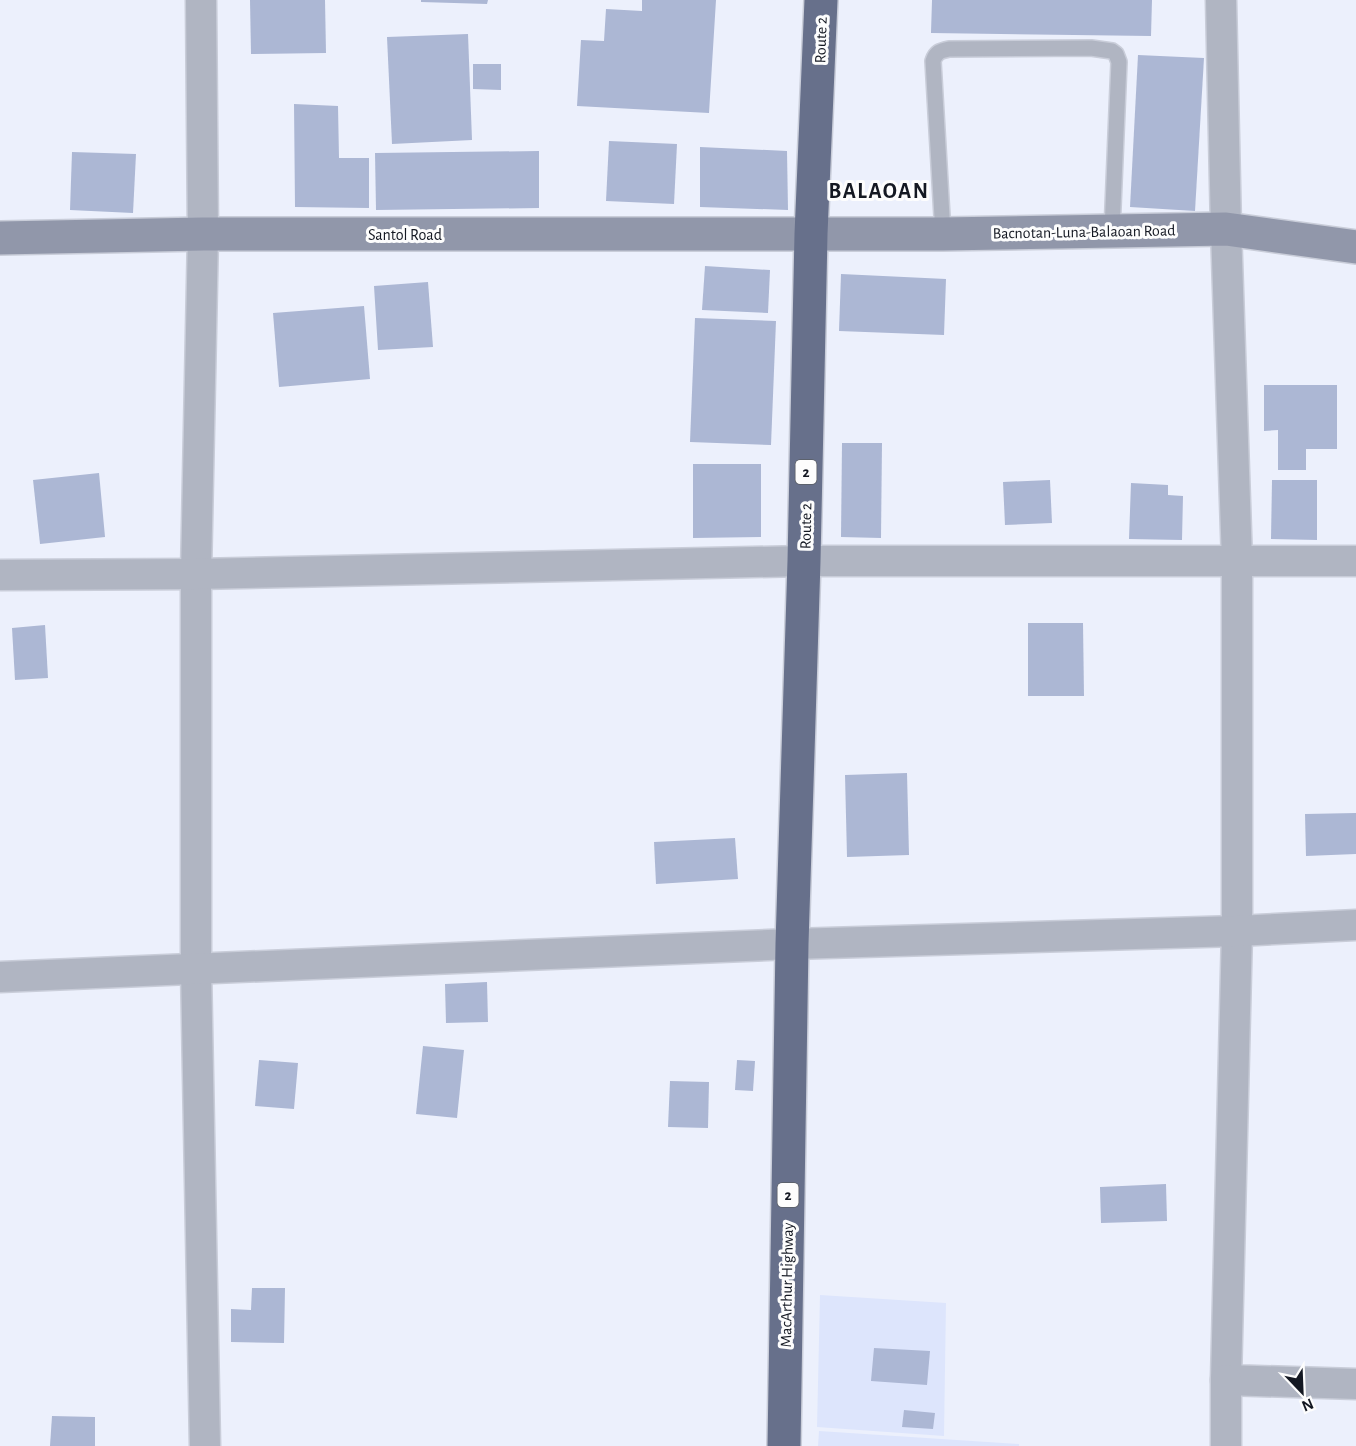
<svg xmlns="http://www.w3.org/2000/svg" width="1356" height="1446" font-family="'Alegreya Sans',sans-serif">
<rect width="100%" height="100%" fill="#ecf0fc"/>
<g fill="#dde5fc">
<polygon points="820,1295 946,1303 944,1436 817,1427"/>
<polygon points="819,1431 1019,1444 1019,1446 818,1446"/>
</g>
<g fill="#acb7d4">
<polygon points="250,0 325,0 326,53 251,54"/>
<polygon points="421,0 488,0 487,4 421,2"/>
<polygon points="642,0 716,0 709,113 577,106 581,40 604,41 606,9 642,11"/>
<polygon points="932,0 1152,0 1151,36 931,33"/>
<polygon points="468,34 472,140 392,144 387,37"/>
<polygon points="1138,55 1204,58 1195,211 1130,207"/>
<polygon points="473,64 501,64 501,90 473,89"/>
<polygon points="294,104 338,106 339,158 369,158 369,208 295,207"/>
<polygon points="609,141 677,144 674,204 606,201"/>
<polygon points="700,147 787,151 788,210 700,207"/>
<polygon points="539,151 539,208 376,210 375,153"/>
<polygon points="72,152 136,154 133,213 70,210"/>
<polygon points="705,266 770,270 768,313 702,310"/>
<polygon points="841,274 946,279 944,335 839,331"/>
<polygon points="428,282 433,347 378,350 374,286"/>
<polygon points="364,306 370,379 279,387 273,313"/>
<polygon points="695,318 776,321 771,445 690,442"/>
<polygon points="1264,385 1337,385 1337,449 1306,449 1306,470 1278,470 1278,430 1264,431"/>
<polygon points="842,443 882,443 881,538 841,537"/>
<polygon points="693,464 761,464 761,537 693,538"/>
<polygon points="99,473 105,537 40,544 33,480"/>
<polygon points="1050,480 1052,523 1005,525 1003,482"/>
<polygon points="1272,480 1317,480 1317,540 1271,539"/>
<polygon points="1131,483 1168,485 1168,495 1183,496 1182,540 1129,539"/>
<polygon points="1028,623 1083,623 1084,696 1028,696"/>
<polygon points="45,625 48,678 15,680 12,628"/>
<polygon points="907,773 909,855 847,857 845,775"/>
<polygon points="1356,813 1356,854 1306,856 1305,814"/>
<polygon points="735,838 738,879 656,884 654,842"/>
<polygon points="487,982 488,1022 446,1023 445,984"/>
<polygon points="423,1046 464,1050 457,1118 416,1114"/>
<polygon points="259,1060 298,1063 294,1109 255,1106"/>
<polygon points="737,1060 755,1061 753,1091 735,1090"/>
<polygon points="670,1081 709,1082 708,1128 668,1127"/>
<polygon points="1166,1184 1167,1221 1101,1223 1100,1187"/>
<polygon points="252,1288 285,1288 284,1343 231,1342 231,1309 251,1310"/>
<polygon points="874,1348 930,1351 927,1385 871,1381"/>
<polygon points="904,1410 935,1413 933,1429 902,1427"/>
<polygon points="52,1416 95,1417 95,1446 50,1446"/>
</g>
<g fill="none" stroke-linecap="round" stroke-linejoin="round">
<defs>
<path id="lane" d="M943,234L933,61C936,52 940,51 949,49L1091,48L1112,51L1116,54L1119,62L1112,231"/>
<g id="street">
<polyline points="201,0 203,234 196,574 196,969 205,1446"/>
<polyline points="1221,0 1226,229 1237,562 1237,931 1226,1380 1356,1384"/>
<polyline points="0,575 196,574 804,561 1356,561"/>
<polyline points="0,977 792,944 1237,931 1356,925"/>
<polyline points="1226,1446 1226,1380"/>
</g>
<polyline id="secondary" points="0,238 203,234 943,234 1226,229 1356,247"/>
<polyline id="highway" points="784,1446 792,944 804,561 811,234 821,0"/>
</defs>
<use href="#lane" stroke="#c9cdd9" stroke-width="18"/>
<use href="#street" stroke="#c9cdd9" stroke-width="33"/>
<use href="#secondary" stroke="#c9cdd9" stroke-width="36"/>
<use href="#highway" stroke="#c9cdd9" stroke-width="36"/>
<use href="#lane" stroke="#b0b5c2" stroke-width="15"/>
<use href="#street" stroke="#b0b5c2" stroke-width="30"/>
<use href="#secondary" stroke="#9197aa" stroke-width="33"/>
<use href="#highway" stroke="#67708b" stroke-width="33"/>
</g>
<g text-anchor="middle" stroke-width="6" stroke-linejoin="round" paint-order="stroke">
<g fill="#fdfdfd" stroke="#5a5d64" stroke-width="1.5">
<rect x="795.5" y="460" width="21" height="24" rx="4.5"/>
<rect x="777.5" y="1183" width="21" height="24" rx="4.5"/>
</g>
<g font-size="15" font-weight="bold" fill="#141822">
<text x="806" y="477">2</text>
<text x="788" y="1200">2</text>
</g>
<g font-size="16" fill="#141822" stroke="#fdfdfd">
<text transform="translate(820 40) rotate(-88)" y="6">Route 2</text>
<text transform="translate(1084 231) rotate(-1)" y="6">Bacnotan-Luna-Balaoan Road</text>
<text x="405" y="240">Santol Road</text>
<text transform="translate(805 526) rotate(-89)" y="6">Route 2</text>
<text transform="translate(786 1285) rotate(-89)" y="6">MacArthur Highway</text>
</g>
<g font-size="22" font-weight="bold" letter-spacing="1.5" fill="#141822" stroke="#fdfdfd">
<text x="879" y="198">BALAOAN</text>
</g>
</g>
<g transform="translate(1302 1392) rotate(157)" stroke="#fdfdfd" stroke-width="4.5" paint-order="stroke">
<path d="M0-4.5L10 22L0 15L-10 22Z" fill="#141822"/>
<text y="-9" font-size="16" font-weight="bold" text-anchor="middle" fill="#141822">N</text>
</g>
</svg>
